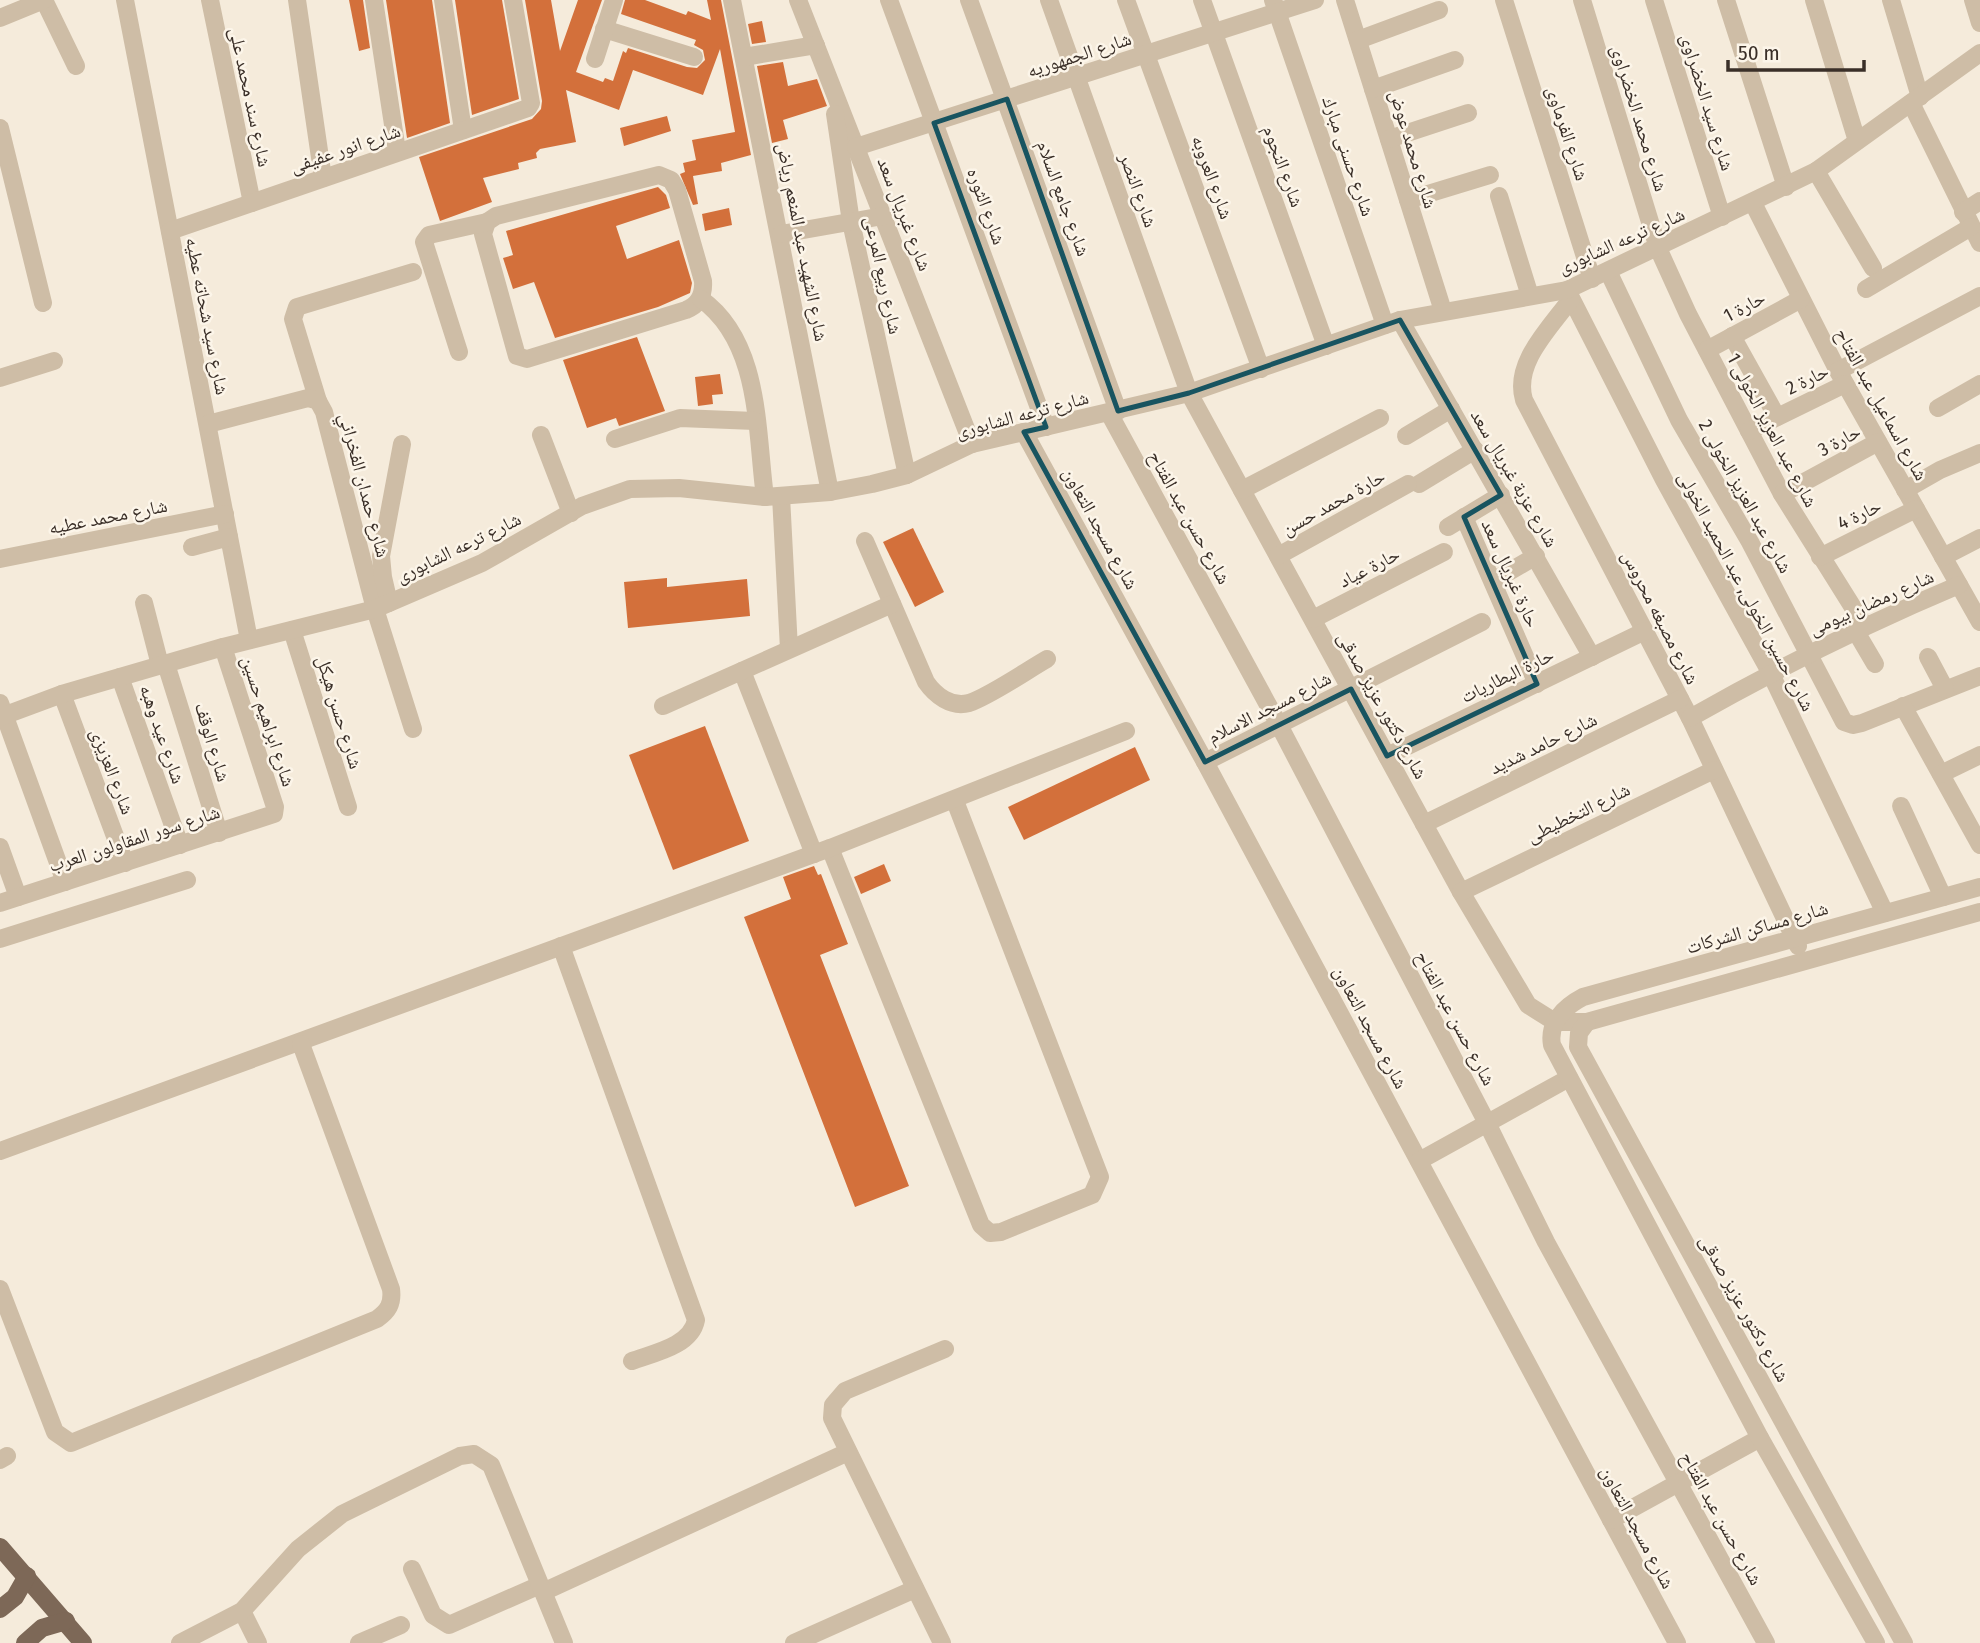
<svg xmlns="http://www.w3.org/2000/svg" width="1980" height="1643" font-family="'Fira Sans Condensed','Noto Naskh Arabic',sans-serif">
<rect width="100%" height="100%" fill="#f5ebdb"/>
<g fill="#d3703b">
<polygon points="349,0 363,0 370,48 359,51"/>
<polygon points="386,0 432,0 450,123 407,138"/>
<polygon points="455,0 502,0 519,99 472,115"/>
<polygon points="525,0 551,0 560,51 578,0 602,0 576,72 603,82 605,78 613,81 623,51 626,53 628,48 687,67 697,68 705,60 703,50 694,45 696,40 621,14 625,0 645,0 686,15 688,11 711,20 707,0 721,0 751,155 721,163 722,171 693,176 698,204 693,205 680,174 685,172 683,163 696,160 692,140 735,132 720,49 703,95 633,70 619,110 566,90 576,142 540,149 536,153 537,158 518,163 519,169 483,178 492,202 440,221 419,157 532,119 541,109 542,101"/>
<polygon points="762,21 766,42 752,44 748,24"/>
<polygon points="783,62 788,86 817,79 827,106 783,120 788,139 772,143 757,66"/>
<polygon points="667,116 671,131 624,146 620,128"/>
<polygon points="658,187 666,195 670,208 616,226 627,259 679,240 692,283 690,293 658,307 555,338 534,282 513,289 503,258 513,255 506,231"/>
<polygon points="729,208 732,225 705,231 702,214"/>
<polygon points="637,337 665,411 619,426 616,418 587,428 563,360"/>
<polygon points="720,374 723,394 712,395 713,404 698,406 695,377"/>
<polygon points="913,528 944,592 915,607 883,542"/>
<polygon points="667,578 667,587 747,579 750,616 628,628 624,582"/>
<polygon points="705,726 749,841 673,870 629,755"/>
<polygon points="1135,747 1150,780 1024,840 1008,807"/>
<polygon points="884,864 891,881 861,894 854,877"/>
<polygon points="814,866 818,875 821,874 848,944 820,955 909,1186 855,1207 744,917 791,899 783,877"/>
</g>
<g fill="none" stroke-linecap="round" stroke-linejoin="round">
<g stroke="#cebda6" stroke-width="18">
<polyline points="44,0 76,66"/>
<polyline points="125,0 249,640"/>
<polyline points="210,0 252,203"/>
<polyline points="297,0 323,178"/>
<polyline points="374,0 397,151"/>
<polyline points="443,0 463,130"/>
<polyline points="732,0 830,492"/>
<polyline points="798,0 972,444"/>
<polyline points="889,0 1046,427"/>
<polyline points="969,0 1118,411"/>
<polyline points="1049,0 1189,393 1461,892 1528,1005 1555,1022 1587,1022 1980,912"/>
<polyline points="1126,0 1261,369"/>
<polyline points="1202,0 1326,346"/>
<polyline points="1273,0 1385,325"/>
<polyline points="1345,0 1443,311"/>
<polyline points="1504,0 1592,279"/>
<polyline points="1582,0 1658,248 1688,314 1782,494 1864,625"/>
<polyline points="1654,0 1722,217"/>
<polyline points="1726,0 1786,187"/>
<polyline points="1814,0 1857,141"/>
<polyline points="1891,0 1920,97"/>
<polyline points="1973,0 1980,23"/>
<polyline points="0,18 44,0"/>
<polyline points="604,29 694,57"/>
<polyline points="1358,40 1439,10"/>
<polyline points="744,57 816,45"/>
<polyline points="595,59 614,0"/>
<polyline points="1373,89 1455,60"/>
<polyline points="1911,103 1980,243"/>
<polyline points="835,114 851,222 907,475"/>
<polyline points="0,128 43,303"/>
<polyline points="1389,139 1468,113"/>
<polyline points="856,147 1315,0"/>
<polyline points="1816,171 1873,268"/>
<path d="M659,175L671,180L677,190L703,281C704,295 699,305 686,310L527,359L517,356L483,234L487,222L496,216Z"/>
<polyline points="1499,196 1530,296"/>
<polyline points="1408,200 1490,175"/>
<polyline points="1753,203 1838,371 1980,622"/>
<polyline points="1963,212 1980,201"/>
<polyline points="170,231 528,108 531,103 513,0"/>
<polyline points="781,234 883,216"/>
<polyline points="1608,271 1679,420 1750,542 1844,722 1853,725 1862,723 1980,676"/>
<polyline points="1866,289 1971,227"/>
<polyline points="1567,290 1664,480 1770,672 1885,913"/>
<path d="M701,299C761,342 756,430 765,497"/>
<path d="M1571,299C1550,328 1513,363 1524,400L1690,718L1798,946"/>
<polyline points="1400,320 1592,657"/>
<polyline points="1732,336 1777,417"/>
<polyline points="1707,350 1801,299"/>
<polyline points="459,352 424,242 429,235 487,222"/>
<polyline points="1838,371 1980,296"/>
<polyline points="0,378 54,361"/>
<polyline points="318,401 293,319 297,307 413,272"/>
<polyline points="1938,408 1980,384"/>
<polyline points="1109,413 1279,725 1487,1123 1546,1242 1766,1643"/>
<polyline points="208,424 308,398 318,401 324,412 375,609 413,729"/>
<polyline points="1749,431 1845,384"/>
<polyline points="1024,432 1205,762 1677,1643"/>
<polyline points="541,435 571,513"/>
<polyline points="1406,436 1451,409"/>
<polyline points="615,439 680,418 755,421"/>
<polyline points="1419,484 1475,450"/>
<polyline points="1242,490 1380,418"/>
<polyline points="1905,490 1940,470 1980,453"/>
<polyline points="1782,494 1878,442"/>
<polyline points="781,496 789,649"/>
<polyline points="1464,517 1537,684"/>
<polyline points="1448,527 1501,495"/>
<path d="M865,541L926,682C935,695 951,708 969,703C990,696 1026,671 1047,659"/>
<polyline points="192,547 229,537"/>
<polyline points="1278,556 1408,484"/>
<polyline points="1820,557 1916,509"/>
<polyline points="1943,557 1980,538"/>
<polyline points="0,559 225,514"/>
<polyline points="1493,581 1536,556"/>
<polyline points="144,603 160,665"/>
<polyline points="389,603 383,577 381,556 402,444"/>
<polyline points="1313,619 1444,552"/>
<polyline points="292,630 348,807"/>
<polyline points="1855,630 1875,664"/>
<polyline points="1928,657 1945,689"/>
<polyline points="166,664 219,833"/>
<polyline points="742,671 814,854"/>
<polyline points="120,677 180,845"/>
<polyline points="62,694 125,863"/>
<polyline points="0,703 65,882"/>
<polyline points="663,706 892,604"/>
<polyline points="1903,706 1980,845"/>
<polyline points="0,717 62,694 223,647 375,609 482,563 582,506 630,489 679,488 765,497 830,492 872,484 907,475 972,444 1189,393 1400,320 1567,290 1816,171 1980,53"/>
<path d="M1690,718C1778,668 1866,624 1959,585"/>
<polyline points="1387,756 1645,631"/>
<polyline points="1205,762 1482,622"/>
<polyline points="1941,774 1980,755"/>
<polyline points="1901,806 1943,897"/>
<polyline points="1424,824 1680,699"/>
<polyline points="0,847 18,897"/>
<polyline points="830,848 981,1225 990,1233 1001,1232 1092,1195 1100,1177 955,801"/>
<polyline points="1461,892 1714,770"/>
<polyline points="0,903 274,814 275,807 223,647"/>
<polyline points="0,939 187,880"/>
<path d="M561,946L696,1320C691,1346 654,1353 632,1361"/>
<polyline points="1587,1022 1579,1033 1578,1047 1904,1643"/>
<polyline points="0,1151 830,848 1126,731"/>
<polyline points="1419,1161 1569,1078"/>
<path d="M0,1289L55,1432L71,1443L377,1319C388,1311 393,1304 391,1289L301,1044"/>
<polyline points="0,1460 7,1456"/>
<polyline points="1611,1520 1760,1438"/>
<polyline points="412,1569 433,1615 449,1625 540,1585"/>
<polyline points="543,1592 848,1452"/>
<polyline points="242,1611 258,1643"/>
<polyline points="180,1643 242,1611 298,1549 342,1514 460,1456 474,1454 491,1465 564,1643"/>
<polyline points="359,1643 401,1625"/>
<polyline points="794,1643 915,1589"/>
<polyline points="942,1643 832,1418 833,1405 845,1391 945,1349"/>
<path d="M1876,1643L1760,1438L1552,1045C1548,1023 1564,1007 1583,997L1980,887"/>
</g>
<g stroke="#7d6857" stroke-width="18">
<polyline points="0,1547 83,1643"/>
<polyline points="0,1609 15,1597 27,1576"/>
<polyline points="25,1643 42,1628 66,1621"/>
</g>
</g>
<path fill="none" stroke="#185460" stroke-width="5" stroke-linejoin="round" d="M1007,99L1118,411L1189,393L1400,320L1501,495L1464,517L1537,684L1387,756L1351,689L1205,762L1024,432L1046,427L934,123Z"/>
<g text-anchor="middle" stroke-width="5" stroke-linejoin="round" paint-order="stroke">
<g font-size="19" fill="#3a2f28" stroke="#fcf5e9">
<text transform="translate(1079 54) rotate(-18)" y="7">شارع الجمهوريه</text>
<text transform="translate(251 97) rotate(78)" y="7">شارع سند محمد على</text>
<text transform="translate(1708 102) rotate(73)" y="7">شارع سيد الخضراوى</text>
<text transform="translate(1640 118) rotate(73)" y="7">شارع محمد الخضراوى</text>
<text transform="translate(1568 133) rotate(72)" y="7">شارع الفرماوى</text>
<text transform="translate(345 148) rotate(-19)" y="7">شارع انور عفيفى</text>
<text transform="translate(1414 149) rotate(73)" y="7">شارع محمد عوض</text>
<text transform="translate(1349 156) rotate(71)" y="7">شارع حسنى مبارك</text>
<text transform="translate(1284 166) rotate(70)" y="7">شارع النجوم</text>
<text transform="translate(1213 177) rotate(70)" y="7">شارع العروبه</text>
<text transform="translate(1139 190) rotate(70)" y="7">شارع النصر</text>
<text transform="translate(1064 198) rotate(70)" y="7">شارع جامع السلام</text>
<text transform="translate(987 206) rotate(70)" y="7">شارع الثوره</text>
<text transform="translate(905 214) rotate(69)" y="7">شارع غبريال سعد</text>
<text transform="translate(1621 240) rotate(-24)" y="7">شارع ترعه الشابورى</text>
<text transform="translate(803 242) rotate(79)" y="7">شارع الشهيد عبد المنعم رياض</text>
<text transform="translate(884 275) rotate(78)" y="7">شارع ربيع المرعى</text>
<text transform="translate(1744 306) rotate(-28)" y="7">حارة 1</text>
<text transform="translate(208 316) rotate(79)" y="7">شارع سيد شحاته عطيه</text>
<text transform="translate(1807 379) rotate(-26)" y="7">حارة 2</text>
<text transform="translate(1882 404) rotate(61)" y="7">شارع اسماعيل عبد الفتاح</text>
<text transform="translate(1022 414) rotate(-15)" y="7">شارع ترعه الشابورى</text>
<text transform="translate(1773 430) rotate(62)" y="7">شارع عبد العزيز الخولى 1</text>
<text transform="translate(1839 440) rotate(-28)" y="7">حارة 3</text>
<text transform="translate(1515 478) rotate(60)" y="7">شارع عزبة غبريال سعد</text>
<text transform="translate(365 485) rotate(75)" y="7">شارع حمدان الفخراني</text>
<text transform="translate(1746 496) rotate(61)" y="7">شارع عبد العزيز الخولى 2</text>
<text transform="translate(1333 502) rotate(-29)" y="7">حارة محمد حسن</text>
<text transform="translate(1859 514) rotate(-26)" y="7">حارة 4</text>
<text transform="translate(108 516) rotate(-11)" y="7">شارع محمد عطيه</text>
<text transform="translate(1190 517) rotate(61)" y="7">شارع حسن عبد الفتاح</text>
<text transform="translate(1101 528) rotate(61)" y="7">شارع مسجد التعاون</text>
<text transform="translate(458 547) rotate(-26)" y="7">شارع ترعه الشابورى</text>
<text transform="translate(1369 567) rotate(-27)" y="7">حارة عياد</text>
<text transform="translate(1511 573) rotate(66)" y="7">حارة غبريال سعد</text>
<text transform="translate(1747 591) rotate(62)" y="7">شارع حسين الخولى, عبد الحميد الخولى</text>
<text transform="translate(1871 602) rotate(-24)" y="7">شارع رمضان بيومى</text>
<text transform="translate(1661 617) rotate(63)" y="7">شارع مصبغه محروس</text>
<text transform="translate(1507 675) rotate(-26)" y="7">حارة البطاريات</text>
<text transform="translate(1383 705) rotate(61)" y="7">شارع دكتور عزيز صدقى</text>
<text transform="translate(1269 707) rotate(-27)" y="7">شارع مسجد الاسلام</text>
<text transform="translate(340 712) rotate(73)" y="7">شارع حسن هيكل</text>
<text transform="translate(269 721) rotate(72)" y="7">شارع ابراهيم حسين</text>
<text transform="translate(163 734) rotate(71)" y="7">شارع عيد وهبه</text>
<text transform="translate(213 742) rotate(73)" y="7">شارع الوقف</text>
<text transform="translate(1543 743) rotate(-26)" y="7">شارع حامد شديد</text>
<text transform="translate(113 771) rotate(69)" y="7">شارع العزيزى</text>
<text transform="translate(1578 812) rotate(-26)" y="7">شارع التخطيطى</text>
<text transform="translate(134 838) rotate(-18)" y="7">شارع سور المقاولون العرب</text>
<text transform="translate(1757 927) rotate(-16)" y="7">شارع مساكن الشركات</text>
<text transform="translate(1456 1018) rotate(62)" y="7">شارع حسن عبد الفتاح</text>
<text transform="translate(1371 1027) rotate(62)" y="7">شارع مسجد التعاون</text>
<text transform="translate(1745 1308) rotate(61)" y="7">شارع دكتور عزيز صدقى</text>
<text transform="translate(1722 1518) rotate(61)" y="7">شارع حسن عبد الفتاح</text>
<text transform="translate(1638 1527) rotate(62)" y="7">شارع مسجد التعاون</text>
</g>
</g>
<path d="M1728 60v10h136v-10" fill="none" stroke="#3a2f28" stroke-width="3.5"/>
<text x="1738" y="60" font-size="21" fill="#3a2f28" stroke="#fcf5e9" stroke-width="5" paint-order="stroke">50 m</text>
</svg>
